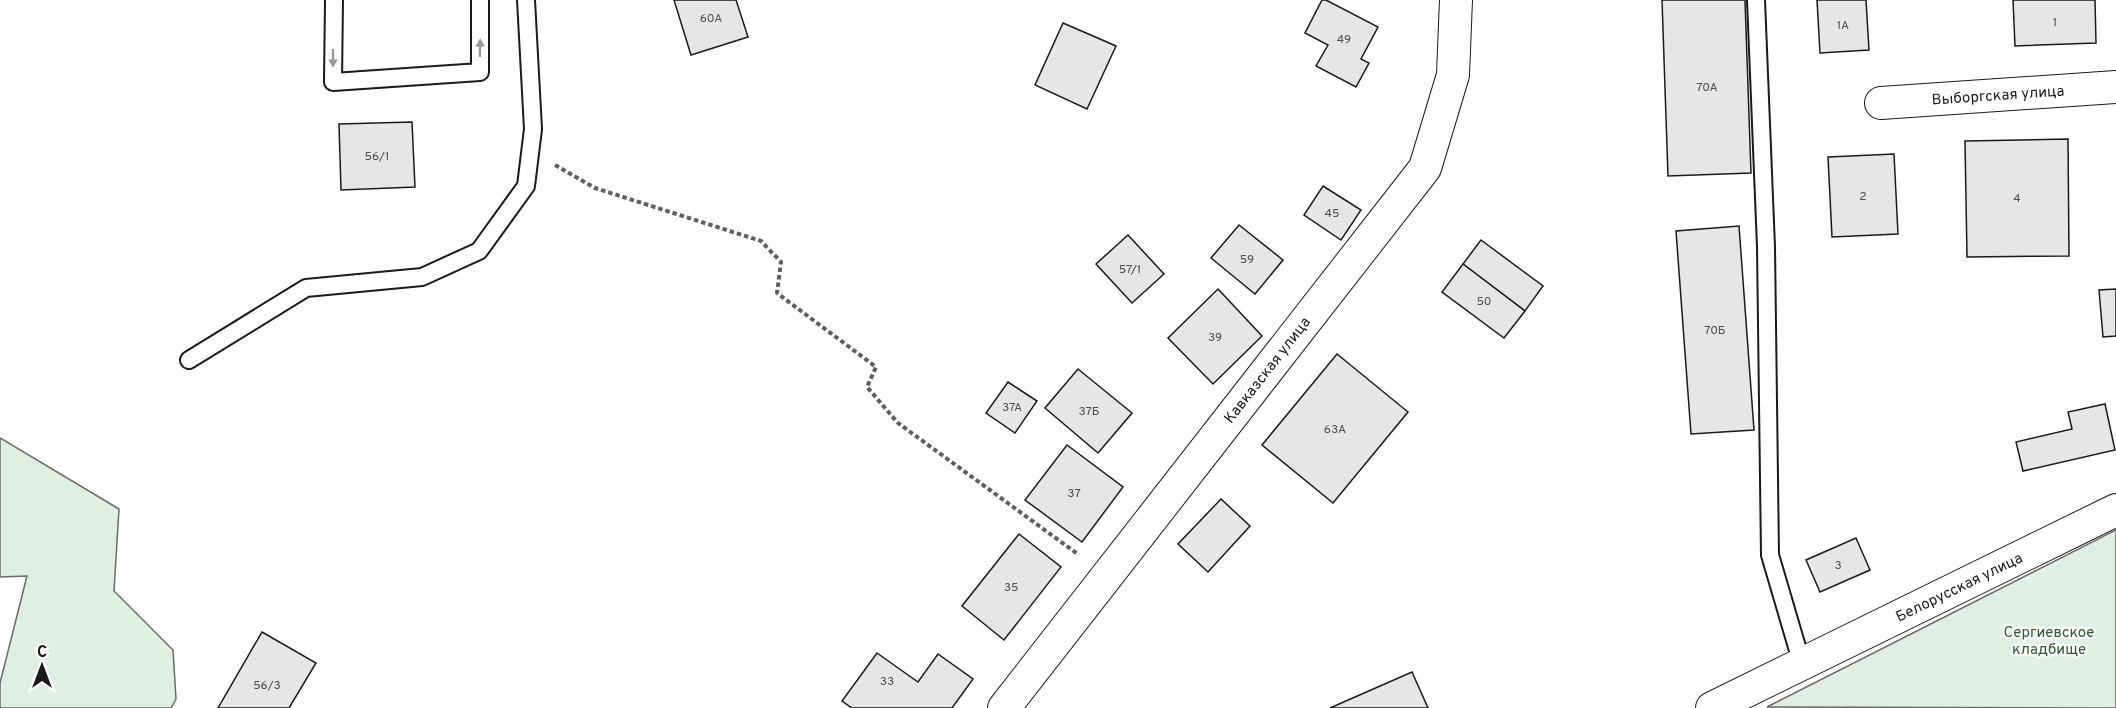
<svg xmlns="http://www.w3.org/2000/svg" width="2116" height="708" font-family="Overpass,sans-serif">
<rect width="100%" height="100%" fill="#fff"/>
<g fill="#e0efe3" stroke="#6a6a6a" stroke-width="1.5">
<polygon points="0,438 119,509 114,591 173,650 176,699 171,708 0,708 0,683 27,576 0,577"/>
<polygon points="2116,530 2116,708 1767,707"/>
</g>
<g fill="#e6e6e6" stroke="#1a1a1a" stroke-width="1.5">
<polygon points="674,0 736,0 748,37 691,55"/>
<polygon points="1322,0 1326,0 1378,27 1361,59 1369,63 1356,87 1316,66 1328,45 1305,33"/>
<polygon points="1662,0 1745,0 1751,173 1668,176"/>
<polygon points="1817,0 1866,0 1869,50 1820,53"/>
<polygon points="2013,0 2095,0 2096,43 2015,46"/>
<polygon points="1063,23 1116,46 1087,109 1035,85"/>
<polygon points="412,122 415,187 341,190 339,124"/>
<polygon points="2068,139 2069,256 1967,257 1965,141"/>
<polygon points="1894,154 1898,234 1832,237 1828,157"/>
<polygon points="1323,186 1361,210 1341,240 1304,215"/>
<polygon points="1239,225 1283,260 1255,294 1211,258"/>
<polygon points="1739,226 1754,430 1691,434 1676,231"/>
<polygon points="1128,235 1164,274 1132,303 1096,264"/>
<polygon points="1481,240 1543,286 1525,311 1463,264"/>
<polygon points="1463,264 1525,311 1504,338 1442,292"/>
<polygon points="1218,289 1262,336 1213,384 1168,338"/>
<polygon points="2116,289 2116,336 2103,337 2099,290"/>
<polygon points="1337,354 1408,412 1333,503 1262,445"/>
<polygon points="1078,369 1132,413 1098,453 1045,408"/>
<polygon points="1008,382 1037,401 1015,433 986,413"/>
<polygon points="2105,404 2115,450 2023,471 2016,442 2072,429 2068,412"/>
<polygon points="1067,445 1123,487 1082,542 1025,500"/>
<polygon points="1221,499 1250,526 1208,572 1178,544"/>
<polygon points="1019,534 1061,567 1004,640 962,606"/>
<polygon points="1856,538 1870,570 1820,592 1806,560"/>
<polygon points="262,632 316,663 289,708 218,708"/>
<polygon points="877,653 918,682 938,654 973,679 952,708 852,708 842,701"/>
<polygon points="1412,672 1428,708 1330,708"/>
</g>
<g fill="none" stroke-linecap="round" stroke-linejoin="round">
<defs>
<g id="service">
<polyline points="334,0 333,82 480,72 480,0"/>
<polyline points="1756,0 1766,247 1770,555 1802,664"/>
<polyline points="189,360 306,288 422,277 479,251 526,186 533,129 526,0"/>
</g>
<g id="minor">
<polyline points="1881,103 2116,87"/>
<polyline points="1004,708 1425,168 1453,75 1456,0"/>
<polyline points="1712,708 2116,510"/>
</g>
</defs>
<use href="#service" stroke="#1a1a1a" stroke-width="20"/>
<use href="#minor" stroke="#1a1a1a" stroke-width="34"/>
<polyline stroke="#5f5f5f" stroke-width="4" stroke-dasharray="4.5 3" stroke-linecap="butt" points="555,165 595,188 761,241 781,262 777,293 876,367 867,387 898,423 1079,555"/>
<use href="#service" stroke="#fff" stroke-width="16"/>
<use href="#minor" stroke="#fff" stroke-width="32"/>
</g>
<defs><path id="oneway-solid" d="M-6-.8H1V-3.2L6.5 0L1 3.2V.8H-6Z" transform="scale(1.5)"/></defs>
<g fill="#989898">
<use href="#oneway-solid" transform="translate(480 48) rotate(-89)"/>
<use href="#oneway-solid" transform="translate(333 58) rotate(90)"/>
</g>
<g text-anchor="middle" stroke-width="4.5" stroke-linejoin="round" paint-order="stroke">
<g font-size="12" fill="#4d4d4d">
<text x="711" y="22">60А</text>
<text x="2055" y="26">1</text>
<text x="1843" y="29">1А</text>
<text x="1344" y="43">49</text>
<text x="1707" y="91">70А</text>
<text x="377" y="160">56/1</text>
<text x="1863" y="200">2</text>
<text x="2017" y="202">4</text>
<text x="1332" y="217">45</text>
<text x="1247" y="263">59</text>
<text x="1130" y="273">57/1</text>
<text x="1484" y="305">50</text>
<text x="1715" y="334">70Б</text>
<text x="1215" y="341">39</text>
<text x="1012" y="411">37А</text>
<text x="1089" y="415">37Б</text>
<text x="1335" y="433">63А</text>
<text x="1074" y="497">37</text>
<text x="1838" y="569">3</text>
<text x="1011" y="591">35</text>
<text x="887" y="685">33</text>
<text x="267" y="689">56/3</text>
</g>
<g font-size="15" fill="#1a1a1a" stroke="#fff">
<text transform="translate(1998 95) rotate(-4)" y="5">Выборгская улица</text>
<text transform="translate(1267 370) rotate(-52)" y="5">Кавказская улица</text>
<text transform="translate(1959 587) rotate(-26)" y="5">Белорусская улица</text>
</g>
<g font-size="15" fill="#2b5a34" stroke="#fff">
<text x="2049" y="637">Сергиевское<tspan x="2049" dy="17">кладбище</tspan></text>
</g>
</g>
<g transform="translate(42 666)" stroke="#ffffff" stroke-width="4.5" paint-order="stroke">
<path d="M0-4.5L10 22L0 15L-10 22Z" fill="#1a1a1a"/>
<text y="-9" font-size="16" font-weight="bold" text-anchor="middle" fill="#1a1a1a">С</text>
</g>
</svg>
